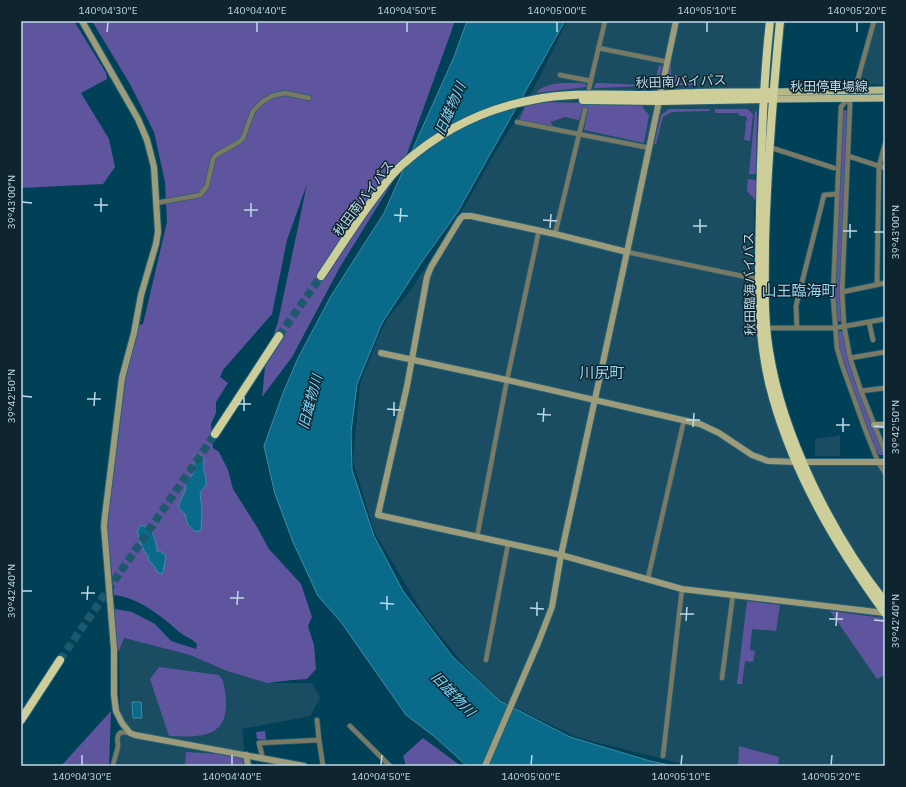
<svg xmlns="http://www.w3.org/2000/svg" width="906" height="787" font-family="'IBM Plex Sans','Noto Sans JP',sans-serif">
<rect width="100%" height="100%" fill="#004157"/>
<g fill="#1a4d61">
<polygon points="567,21 767,21 758,110 754,205 753,284 758,340 768,392 794,463 880,462 885,471 885,766 691,766 576,737 500,700 466,667 425,617 374,531 353,461 360,384 377,340 387,319 410,291 462,211 493,156 523,108 541,74"/>
<polygon points="876,21 885,21 885,85 859,84"/>
<polygon points="840,435 840,456 815,456 815,439"/>
<polygon points="123,638 190,655 227,671 267,683 312,683 320,698 310,716 242,729 246,766 118,766 117,759 119,753 121,737 119,651"/>
</g>
<g fill="#5f559f">
<polygon points="21,21 74,21 106,73 107,79 81,93 109,139 115,167 103,184 21,188"/>
<path d="M92,21H455L403,165L340,267L292,357L262,397L266,357L278,322L307,184L287,240L272,314L223,370L220,377L228,383L216,402V413L211,424L213,448L219,452L228,470L233,489L257,527L269,549L301,584L312,617L308,626L314,645L316,669L307,679L292,680L267,683L227,671L190,655L124,638L119,651L115,648V609L132,612L155,624L171,641L196,649L197,644C191,638 188,638 182,634C176,630 171,624 165,620C150,608 133,597 114,595L107,526L109,495L124,381L138,325L143,324L167,222L165,182L154,132L130,84Z"/>
<polygon points="671,60 671,75 677,75 678,83 695,83 695,85 676,85 668,77"/>
<polygon points="659,65 662,66 659,79 647,86 594,88 596,83 600,83 644,85 656,77"/>
<path d="M582,83L586,84V87L536,93C545,81 568,83 582,83Z"/>
<polygon points="537,102 643,104 643,108 649,115 644,143 584,130 588,109 582,109 579,120 565,117 550,122 554,127 519,120 526,105"/>
<polygon points="669,109 710,109 710,111 672,112 663,117 656,144 654,144 661,115"/>
<polygon points="715,109 747,109 753,114 750,141 744,140 746,126 745,123 747,119 746,116 740,116 738,113 715,113"/>
<polygon points="842,110 849,111 843,318 841,321 838,322 837,321 834,296"/>
<polygon points="755,111 757,112 756,174 749,174"/>
<polygon points="748,179 756,180 757,202 747,191"/>
<polygon points="839,331 842,331 845,333 849,359 884,452 883,455 879,455 869,436 838,348 837,334"/>
<polygon points="747,601 780,605 776,631 752,629 750,650 755,651 753,662 745,661 742,684 737,684"/>
<polygon points="830,611 883,618 885,621 885,675 877,679"/>
<path d="M159,667L219,675C225,682 225,691 226,701C228,740 196,737 169,736L150,679Z"/>
<polygon points="111,711 109,766 61,766"/>
<polygon points="265,731 266,740 257,739 256,732"/>
<polygon points="423,738 461,766 406,766 403,756"/>
<polygon points="739,746 779,757 778,766 738,766"/>
<polygon points="186,752 217,754 242,758 244,766 185,766"/>
</g>
<g fill="#096a89" stroke="#408ca5">
<polygon points="467,21 565,21 457,213 423,260 382,323 357,384 351,432 352,470 374,536 403,591 452,656 500,701 570,737 650,761 674,766 467,766 435,737 406,715 341,622 318,596 293,542 275,494 264,446 283,393 298,358 331,296 384,213 454,57"/>
<path d="M196,454C208,455 202,464 204,471C205,476 207,480 206,484C205,487 202,490 200,492L202,511L201,529L199,531H194L187,523L185,514L179,508V504L185,491L186,482L194,473V456Z"/>
<path d="M141,525C155,531 155,539 157,551H160L166,556L163,572L161,574L158,573L155,567L148,559L149,557C142,550 140,540 137,531Z"/>
<polygon points="132,702 141,702 142,718 133,718"/>
</g>
<g fill="none" stroke-linecap="round" stroke-linejoin="round">
<g stroke="#1d586d" stroke-width="8" stroke-dasharray="8 4" stroke-linecap="butt">
<polyline points="279,336 321,276"/>
<polyline points="60,660 215,434"/>
</g>
<defs>
<g id="street">
<polyline points="598,48 668,62"/>
<polyline points="560,75 591,81"/>
<polyline points="589,88 605,21"/>
<polyline points="852,92 856,86 874,21"/>
<polyline points="848,98 841,107 833,296 837,348 842,365 865,429 878,462 885,473"/>
<polyline points="847,99 850,104 842,292 844,326 850,358 861,391 885,452"/>
<polyline points="517,122 650,148"/>
<polyline points="769,147 834,168"/>
<polyline points="848,156 885,168"/>
<polyline points="156,203 200,195 207,186 213,159 216,155 239,142 243,138 253,111 262,102 272,96 285,93 309,98"/>
<polyline points="555,234 585,110"/>
<polyline points="627,252 761,280"/>
<polyline points="877,284 879,166 885,144"/>
<polyline points="842,292 885,283"/>
<polyline points="869,322 873,340"/>
<polyline points="766,328 835,328 885,319"/>
<polyline points="797,328 796,306 824,195 837,194"/>
<polyline points="850,358 885,352"/>
<polyline points="861,391 885,388"/>
<polyline points="477,537 507,380 539,230"/>
<polyline points="648,578 684,420"/>
<polyline points="486,660 508,544"/>
<polyline points="722,678 733,594"/>
<polyline points="317,720 319,740"/>
<polyline points="350,726 390,766"/>
<polyline points="663,756 682,589"/>
<polyline points="263,759 259,743 319,740 323,766"/>
<path d="M113,766C114,759 117,753 118,746C118,743 116,736 120,733C122,732 127,732 130,733"/>
</g>
<g id="secondary">
<polyline points="82,21 138,119 147,140 154,167 158,232 156,244 141,295 134,333 122,378 105,516 104,526 114,649 114,695 116,711 122,723 130,733 135,735 304,766"/>
<polyline points="627,252 555,234 471,216 463,216 460,219 431,267 427,277 407,386 378,515 561,555 682,589 885,613"/>
<polyline points="381,353 507,380 700,424 719,433 752,455 768,461 796,462 885,462"/>
<polyline points="874,425 885,425"/>
<polyline points="246,755 248,766"/>
<polyline points="485,766 538,643 552,607 561,555 627,252 676,21"/>
</g>
<g id="primary">
<polyline points="773,92 885,90"/>
<polyline points="773,99 885,98"/>
</g>
<g id="highway">
<path d="M770,21C763,84 761,148 760,211C759,275 755,336 773,398C795,476 837,547 885,613"/>
<path d="M780,21C773,94 767,167 765,241C765,278 763,315 769,351C782,435 832,535 885,602"/>
<polyline points="583,100 659,101 767,99"/>
<path d="M321,276C338,251 354,225 372,201C382,188 391,174 403,164C440,131 484,109 532,100C570,92 609,95 647,95C663,95 679,93 695,93C719,92 744,93 768,92"/>
<polyline points="215,434 279,336"/>
<polyline points="21,720 60,660"/>
</g>
</defs>
<use href="#street" stroke="#266074" stroke-width="6"/>
<use href="#secondary" stroke="#266074" stroke-width="8"/>
<use href="#primary" stroke="#266074" stroke-width="8"/>
<use href="#highway" stroke="#266074" stroke-width="10"/>
<use href="#street" stroke="#797964" stroke-width="4.5"/>
<use href="#secondary" stroke="#9c9c7b" stroke-width="6"/>
<use href="#primary" stroke="#b6b68b" stroke-width="7"/>
<use href="#highway" stroke="#cece9a" stroke-width="8"/>
</g>
<path fill="none" stroke="#bfdae7" stroke-width="1.5" d="M107,32L108,22M257,32V22M407,32V22M557,32V22M707,32V22M857,32V22M22,202L32,203M94,205H108M244,210H258M101,212V198M394,215L408,216M251,217V203M543,220L557,221M400,222L401,208M693,226H707M550,228L551,214M843,231H857M874,232H884M700,233V219M850,238V224M22,396L32,397M87,399H101M237,404H251M94,406L95,392M387,409L401,410M244,411V397M537,414L551,415M394,416V402M686,420H700M543,422L544,408M836,425H850M874,426L884,427M693,427L694,413M843,432V418M22,591H32M81,593H95M230,598H244M87,600L88,586M380,603L394,604M237,605L238,591M530,608L544,609M387,610V596M680,614H694M537,616V602M829,619H843M874,620L884,621M686,621L687,607M836,626L837,612M82,765V755M232,765V755M381,765L382,755M531,765L532,755M681,765L682,755M831,765L832,755"/>
<g text-anchor="middle" stroke-width="3" stroke-linejoin="round" paint-order="stroke">
<g font-size="13" fill="#bfdae7" stroke="#0e252f">
<text transform="translate(681 81) rotate(-2)" y="5">秋田南バイパス</text>
<text x="829" y="91">秋田停車場線</text>
<text transform="translate(363 198) rotate(-53)" y="5">秋田南バイパス</text>
<text transform="translate(749 284) rotate(-91)" y="5">秋田臨海バイパス</text>
</g>
<g font-size="14" font-style="italic" fill="#86d1f2" stroke="#0e252f">
<text transform="translate(450 109) rotate(-66)" y="5">旧雄物川</text>
<text transform="translate(310 402) rotate(-75)" y="5">旧雄物川</text>
<text transform="translate(453 694) rotate(46)" y="5">旧雄物川</text>
</g>
<g font-size="15" fill="#9bd4ee" stroke="#0e252f">
<text x="799" y="296">山王臨海町</text>
<text x="602" y="378">川尻町</text>
</g>
</g>
<rect width="906" height="787" fill="none" stroke="#0e252f" stroke-width="44"/>
<rect x="22" y="22" width="862" height="743" fill="none" stroke="#bfdae7" stroke-width="1.5"/>
<g font-size="10" text-anchor="middle" fill="#bfdae7">
<text x="108" y="14">140°04'30"E</text>
<text x="257" y="14">140°04'40"E</text>
<text x="407" y="14">140°04'50"E</text>
<text x="557" y="14">140°05'00"E</text>
<text x="707" y="14">140°05'10"E</text>
<text x="857" y="14">140°05'20"E</text>
<text transform="translate(11 202) rotate(-90)" y="4">39°43'00"N</text>
<text transform="translate(895 232) rotate(-90)" y="4">39°43'00"N</text>
<text transform="translate(11 396) rotate(-90)" y="4">39°42'50"N</text>
<text transform="translate(895 427) rotate(-90)" y="4">39°42'50"N</text>
<text transform="translate(11 591) rotate(-90)" y="4">39°42'40"N</text>
<text transform="translate(895 621) rotate(-90)" y="4">39°42'40"N</text>
<text x="82" y="780">140°04'30"E</text>
<text x="232" y="780">140°04'40"E</text>
<text x="381" y="780">140°04'50"E</text>
<text x="531" y="780">140°05'00"E</text>
<text x="681" y="780">140°05'10"E</text>
<text x="831" y="780">140°05'20"E</text>
</g>
</svg>
